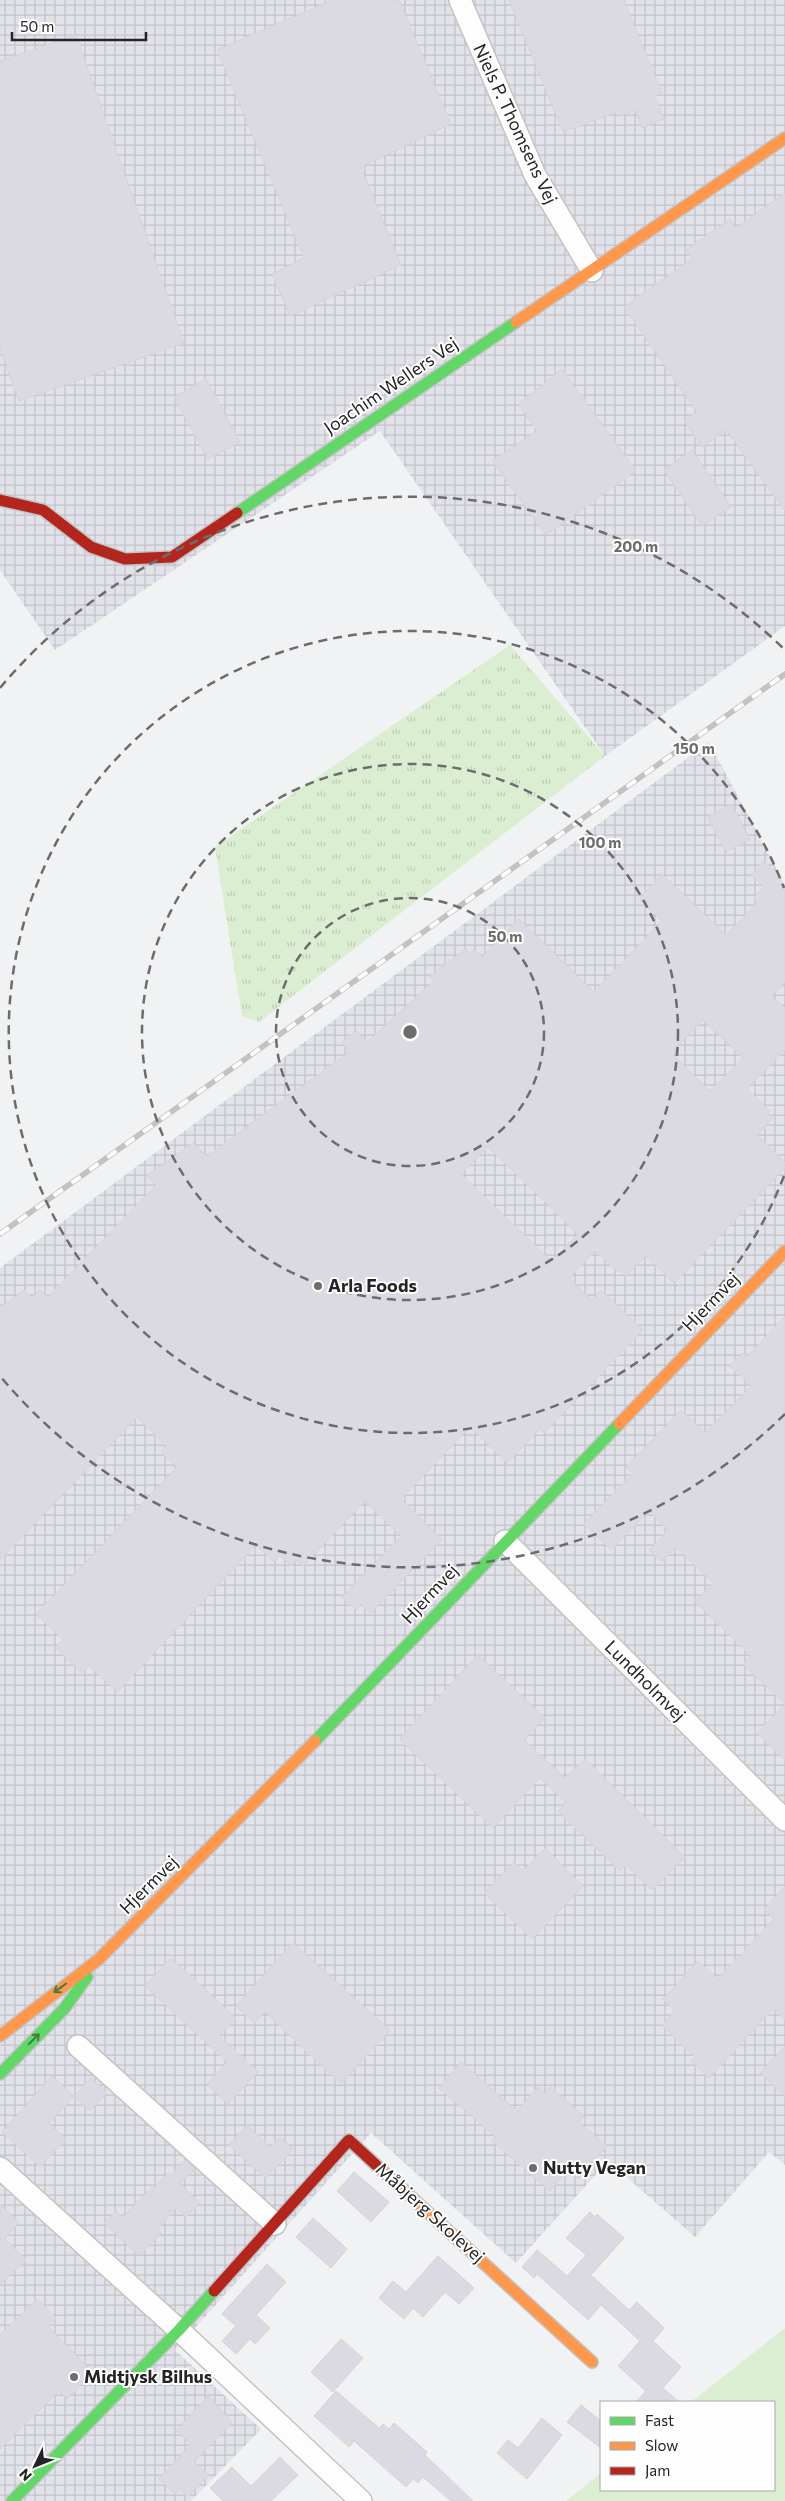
<svg xmlns="http://www.w3.org/2000/svg" width="785" height="2501" font-family="Commissioner,sans-serif">
<defs>
<pattern id="industrial-grid" width="8" height="8" patternUnits="userSpaceOnUse" patternTransform="scale(1.25)"><rect width="8" height="8" fill="#e2e3ea"/><path d="M0 4h8M4 0v8" fill="none" stroke="#c2c3c9"/></pattern>
<pattern id="grass-tufts" width="24" height="20" patternUnits="userSpaceOnUse" patternTransform="scale(1.25)"><rect width="24" height="20" fill="#dceed1"/><path d="M3 7l-1-3M5 7V3M7 7l1-3M15 17l-1-3M17 17v-4M19 17l1-3" fill="none" stroke="#bdccb3"/></pattern>
</defs>
<rect width="100%" height="100%" fill="#f1f2f3"/>
<g fill="url(#industrial-grid)">
<polygon points="0,0 785,0 785,626 605,756 380,431 55,650 0,570"/>
<polygon points="709,742 785,885 785,2165 769,2152 695,2237 608,2161 516,2263 371,2133 175,2350 261,2429 191,2501 0,2501 0,1268"/>
</g>
<polygon fill="url(#grass-tufts)" points="510,645 605,756 259,1022 242,1016 215,847"/>
<polygon fill="#dceed1" points="785,2328 785,2501 566,2501 601,2473 601,2490 774,2490 774,2402 691,2402"/>
<g fill="#dbdae3" stroke="#d4d4d6" fill-rule="evenodd">
<polygon points="332,0 399,0 451,124 361,167 401,265 290,316 272,274 304,258 217,50"/>
<polygon points="509,0 624,0 662,93 655,96 664,119 642,128 635,110 621,116 620,111 563,132"/>
<polygon points="76,35 184,343 19,401 0,349 0,61"/>
<polygon points="785,193 785,511 726,430 702,447 684,421 697,412 624,307 692,259 686,250 730,219 736,228"/>
<polygon points="562,369 636,471 546,535 492,461 537,431 518,404"/>
<polygon points="206,379 240,442 208,459 174,397"/>
<polygon points="692,450 731,507 702,526 664,470"/>
<polygon points="731,804 750,839 726,852 707,817"/>
<path d="M764,861L777,873L785,889V982L772,996L785,1008V1050L747,1089L770,1111L768,1113L773,1118L757,1135L785,1162V1168L674,1283L646,1256L626,1276L620,1269L618,1272L595,1251L569,1278L592,1300L601,1290L643,1330L544,1433L540,1429L507,1463L470,1427L401,1499L442,1539L371,1613L361,1604L356,1610L342,1597L401,1536L365,1501L303,1566L296,1560L291,1566L280,1555L274,1562L256,1545L117,1692L89,1666L82,1673L55,1647L63,1640L36,1614L177,1467L161,1452L166,1446L137,1417L0,1560V1308L24,1290L32,1298L40,1290L48,1297L156,1185L147,1176L193,1143L207,1156L349,1052L342,1042L356,1031L367,1042L434,981L429,977L465,949L470,953L474,949L482,957L519,919L594,992L662,921L639,899L662,874L726,935L758,902L753,898L764,887L751,875ZM703,1020L743,1058L710,1091L671,1053ZM488,1147L578,1234L551,1261L461,1174Z"/>
<polygon points="785,1316 785,1760 757,1733 785,1704 743,1664 751,1656 695,1601 713,1583 676,1547 662,1562 649,1550 668,1530 649,1511 611,1550 584,1524 633,1473 626,1467 681,1410 705,1433 751,1386 730,1366 743,1353 747,1357"/>
<polygon points="478,1655 545,1718 524,1740 565,1778 585,1759 685,1857 652,1890 626,1865 620,1871 558,1811 566,1803 540,1778 493,1828 399,1739"/>
<polygon points="545,1848 583,1886 532,1939 484,1893 514,1862 523,1871"/>
<polygon points="785,1886 785,2020 773,2009 709,2078 691,2061 695,2057 662,2025 675,2011 663,1999 698,1961 718,1979 774,1919 764,1909"/>
<polygon points="293,1943 390,2030 341,2084 265,2012 254,2023 236,2006"/>
<polygon points="171,1958 236,2018 219,2036 258,2072 228,2104 207,2084 227,2062 145,1986"/>
<polygon points="785,2046 785,2096 760,2073"/>
<polygon points="461,2062 517,2111 538,2087 545,2093 550,2087 584,2116 579,2122 607,2146 578,2179 568,2170 550,2191 492,2141 496,2137 439,2088"/>
<polygon points="52,2076 74,2096 49,2124 66,2139 40,2167 2,2132"/>
<polygon points="91,2078 107,2093 90,2111 74,2096"/>
<polygon points="247,2125 270,2147 280,2137 293,2149 266,2178 229,2145"/>
<polygon points="185,2160 195,2169 180,2184 200,2203 186,2217 176,2208 157,2229 161,2233 140,2255 137,2254 104,2223 116,2211 123,2217 152,2187 154,2188 168,2173 171,2175"/>
<polygon points="354,2172 389,2202 371,2222 337,2191"/>
<polygon points="0,2204 19,2223 4,2238 26,2260 0,2285"/>
<polygon points="590,2212 595,2217 597,2214 624,2238 591,2275 629,2310 637,2302 664,2328 653,2341 681,2367 663,2388 679,2402 636,2402 646,2391 618,2366 640,2341 601,2305 588,2320 537,2274 534,2278 522,2267 537,2250 567,2276 586,2255 566,2238"/>
<polygon points="313,2218 347,2249 331,2268 296,2237"/>
<polygon points="438,2256 474,2288 459,2304 445,2292 423,2317 413,2308 404,2319 379,2298 393,2281 406,2292"/>
<polygon points="267,2264 286,2282 256,2315 270,2328 255,2344 250,2339 236,2354 222,2341 236,2326 222,2314"/>
<polygon points="37,2299 56,2318 48,2326 93,2373 67,2399 59,2391 0,2449 0,2335"/>
<polygon points="341,2339 363,2358 333,2392 311,2372"/>
<polygon points="336,2391 379,2428 383,2424 389,2429 394,2423 427,2452 425,2455 473,2501 451,2501 423,2477 418,2483 413,2479 406,2487 354,2441 349,2447 314,2416"/>
<polygon points="208,2396 232,2422 194,2462 209,2475 188,2497 179,2489 175,2494 159,2479 191,2444 176,2431"/>
<polygon points="581,2405 601,2421 601,2448 567,2422"/>
<polygon points="542,2418 562,2435 527,2479 497,2453 508,2440 518,2448"/>
<polygon points="280,2457 298,2475 271,2501 223,2501 210,2488 232,2467 251,2486"/>
</g>
<g fill="none" stroke-linecap="round" stroke-linejoin="round">
<defs>
<g id="street">
<polyline points="460,0 535,175 592,271"/>
<polyline points="505,1541 785,1820"/>
<polyline points="78,2046 275,2224"/>
<polyline points="0,2168 179,2330 361,2501"/>
</g>
<g id="fast">
<polyline points="237,513 516,322"/>
<polyline points="315,1741 619,1424"/>
<polyline points="0,2074 64,2009 87,1977"/>
<polyline points="12,2501 179,2330 214,2291"/>
</g>
<g id="slow">
<polyline points="516,322 785,138"/>
<polyline points="619,1424 785,1251"/>
<polyline points="0,2036 99,1959 315,1741"/>
<polyline points="376,2165 592,2362"/>
</g>
<g id="jam">
<polyline points="0,500 43,510 91,547 125,559 172,557 237,513"/>
<polyline points="214,2291 349,2140 376,2165"/>
</g>
</defs>
<use href="#street" stroke="#c3c4c5" stroke-width="24"/>
<use href="#fast" stroke="#c3c4c5" stroke-width="14"/>
<use href="#slow" stroke="#c3c4c5" stroke-width="14"/>
<use href="#jam" stroke="#c3c4c5" stroke-width="14"/>
<use href="#street" stroke="#fdfdfd" stroke-width="21"/>
<use href="#fast" stroke="#63d668" stroke-width="11"/>
<use href="#slow" stroke="#ff974d" stroke-width="11"/>
<use href="#jam" stroke="#b3261e" stroke-width="11"/>
<defs>
<polyline id="rail" points="0,1234 785,674"/>
</defs>
<use href="#rail" stroke="#c2c2c3" stroke-width="5.5"/>
<use href="#rail" stroke="#fefeff" stroke-width="4" stroke-dasharray="11" stroke-linecap="butt"/>
</g>
<defs><path id="oneway-shaft" d="M-6 0H5M1.5-3L5.5 0L1.5 3" fill="none" stroke-width="1.6" stroke-linecap="round" stroke-linejoin="round" transform="scale(1.25)"/></defs>
<g stroke="#447d46">
<use href="#oneway-shaft" transform="translate(60 1988) rotate(144)"/>
<use href="#oneway-shaft" transform="translate(34 2039) rotate(-45)"/>
</g>
<g fill="none" stroke="#6c6c6d" stroke-width="2.5" stroke-dasharray="9 6">
<circle cx="410" cy="1032" r="134"/>
<circle cx="410" cy="1032" r="268"/>
<path d="M784 1176A401 401 0 1 1 784 888"/>
<path d="M785 1414A535 535 0 0 1 0 1376M0 688A535 535 0 0 1 785 650"/>
</g>
<g fill="#6c6c6d" stroke="#fefeff" stroke-width="2">
<circle cx="318" cy="1286" r="5"/>
<circle cx="533" cy="2168" r="5"/>
<circle cx="74" cy="2377" r="5"/>
</g>
<g text-anchor="middle" stroke-width="4" stroke-linejoin="round" paint-order="stroke">
<g font-size="18" fill="#242425" stroke="#fefeff">
<text transform="translate(515 124) rotate(65)" y="6">Niels P. Thomsens Vej</text>
<text transform="translate(391 386) rotate(-34)" y="6">Joachim Wellers Vej</text>
<text transform="translate(711 1302) rotate(-46)" y="6">Hjermvej</text>
<text transform="translate(430 1594) rotate(-47)" y="6">Hjermvej</text>
<text transform="translate(645 1681) rotate(45)" y="6">Lundholmvej</text>
<text transform="translate(149 1885) rotate(-45)" y="6">Hjermvej</text>
<text transform="translate(430 2213) rotate(42)" y="6">Måbjerg Skolevej</text>
</g>
<g font-size="18" font-weight="bold" fill="#242425" stroke="#fefeff" text-anchor="start">
<text x="328" y="1292">Arla Foods</text>
<text x="543" y="2174">Nutty Vegan</text>
<text x="84" y="2383">Midtjysk Bilhus</text>
</g>
</g>
<circle cx="410" cy="1032" r="8" fill="#6c6c6d" stroke="#fefeff" stroke-width="2.5"/>
<g font-size="15" text-anchor="middle" font-weight="bold" fill="#6c6c6d" stroke="#fefeff" stroke-width="4" stroke-linejoin="round" paint-order="stroke">
<text x="636" y="552">200 m</text>
<text x="694" y="754">150 m</text>
<text x="600" y="848">100 m</text>
<text x="505" y="942">50 m</text>
</g>
<rect x="600" y="2401" width="175" height="90" fill="#fefeff" stroke="#a7a7a8"/>
<rect x="610" y="2417" width="25" height="8" fill="#63d668" stroke="#a7a7a8"/>
<text x="645" y="2426" font-size="15" fill="#242425">Fast</text>
<rect x="610" y="2442" width="25" height="8" fill="#ff974d" stroke="#a7a7a8"/>
<text x="645" y="2451" font-size="15" fill="#242425">Slow</text>
<rect x="610" y="2467" width="25" height="8" fill="#b3261e" stroke="#a7a7a8"/>
<text x="645" y="2476" font-size="15" fill="#242425">Jam</text>
<g transform="translate(35 2466) rotate(227)" stroke="#fefeff" stroke-width="4" paint-order="stroke">
<path d="M0-4L9 19L0 12L-9 19Z" fill="#242425"/>
<text y="-8" font-size="14" font-weight="bold" text-anchor="middle" fill="#242425">N</text>
</g>
<path d="M12 32v8h134v-8" fill="none" stroke="#242425" stroke-width="2.5"/>
<text x="20" y="32" font-size="15" fill="#242425" stroke="#fefeff" stroke-width="4" paint-order="stroke">50 m</text>
</svg>
